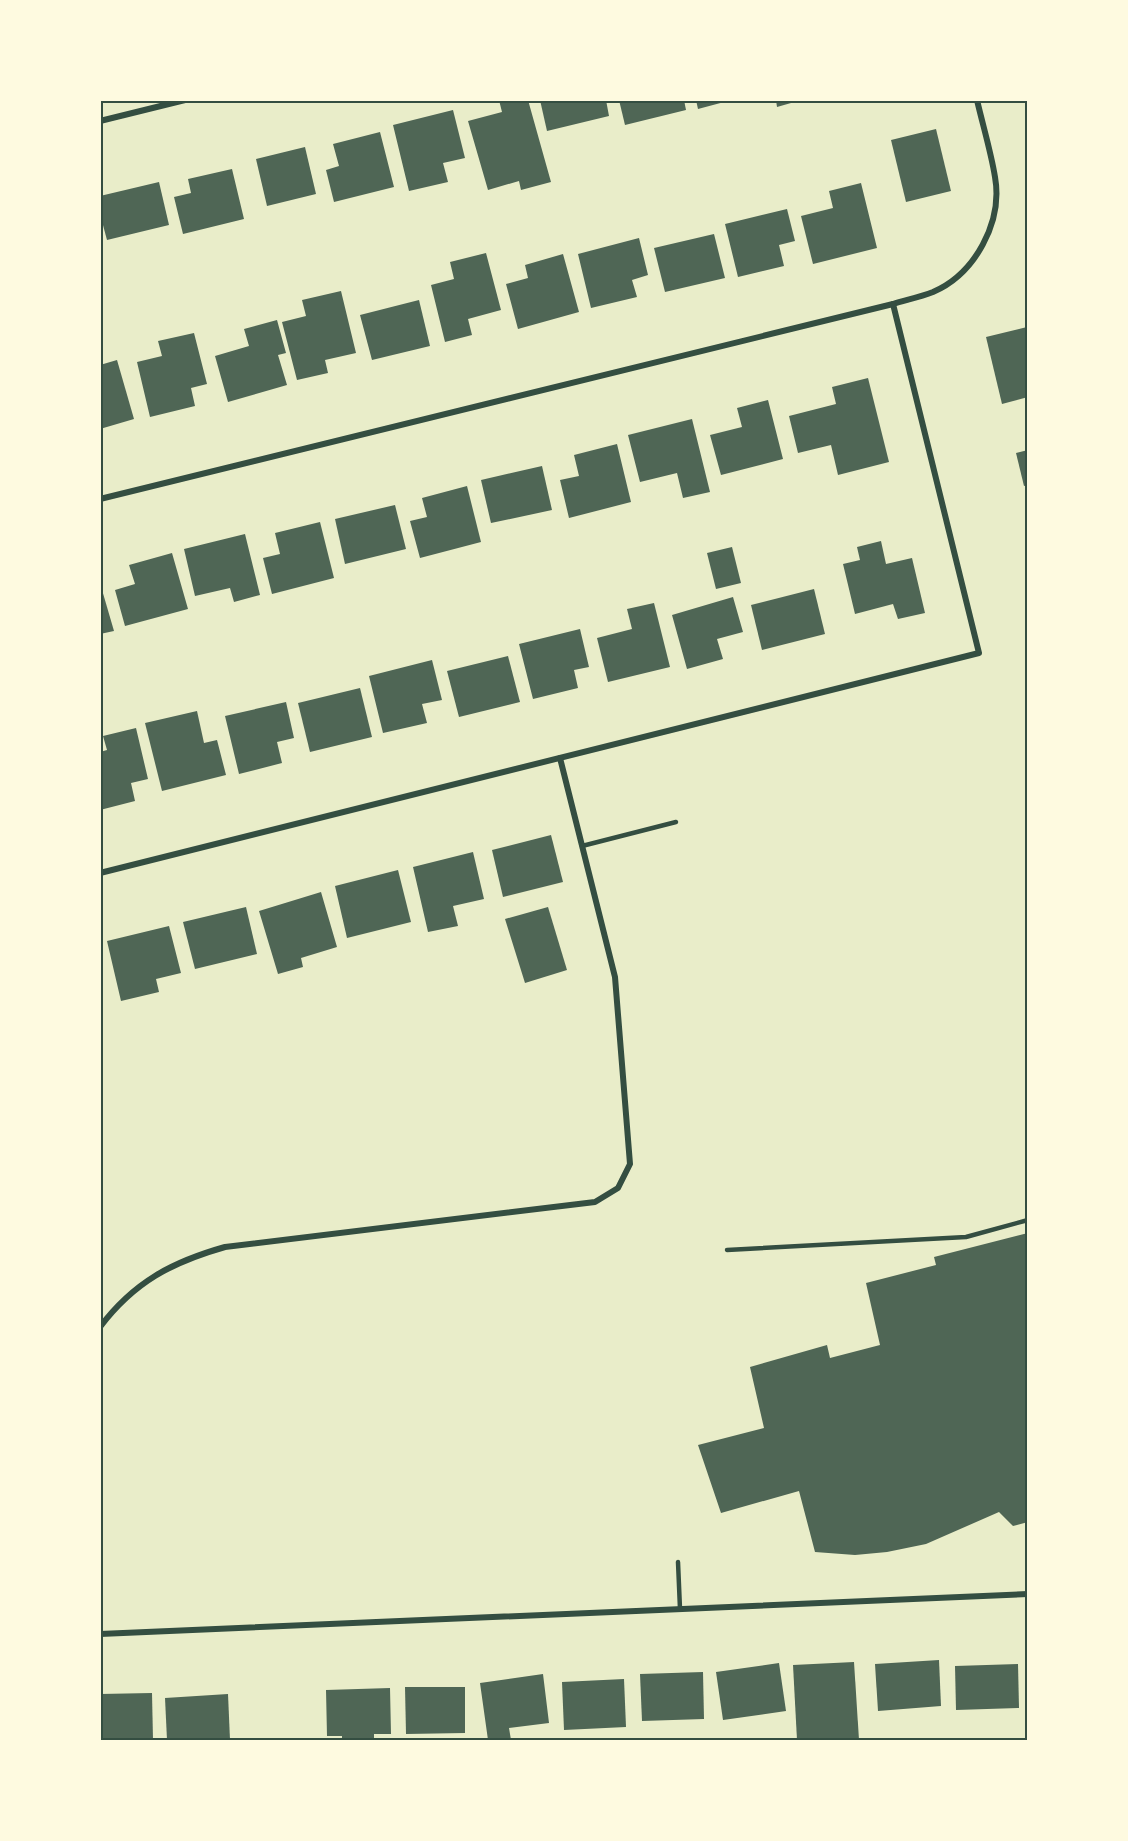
<svg xmlns="http://www.w3.org/2000/svg" width="1128" height="1841" font-family="Helvetica,sans-serif">
<rect width="100%" height="100%" fill="#e9edc9"/>
<g fill="#4f6655">
<polygon points="499,100 528,100 551,182 521,190 519,181 488,190 468,121 502,112"/>
<polygon points="540,100 606,100 609,116 547,131"/>
<polygon points="619,100 684,100 686,110 625,125"/>
<polygon points="696,100 728,100 728,101 698,109"/>
<polygon points="776,100 798,100 798,101 777,107"/>
<polygon points="453,110 465,158 443,163 448,182 409,191 393,125"/>
<polygon points="936,129 951,191 906,202 891,140"/>
<polygon points="380,132 394,187 334,202 326,170 339,166 333,144"/>
<polygon points="305,147 316,194 267,206 256,159"/>
<polygon points="232,169 244,219 183,234 174,197 191,193 188,179"/>
<polygon points="159,182 169,225 107,240 100,214 100,196"/>
<polygon points="861,183 877,248 813,264 801,216 833,208 829,191"/>
<polygon points="787,209 795,241 779,245 784,266 738,277 725,224"/>
<polygon points="714,234 725,278 665,292 654,248"/>
<polygon points="639,238 648,275 632,280 637,297 591,308 578,254"/>
<polygon points="486,253 501,310 468,319 472,335 445,342 431,285 454,279 450,262"/>
<polygon points="563,254 579,312 518,329 506,284 528,278 525,265"/>
<polygon points="341,291 356,353 325,360 328,373 297,380 282,322 306,316 302,300"/>
<polygon points="419,300 430,346 372,360 360,315"/>
<polygon points="277,320 286,353 278,355 287,385 228,402 215,356 249,346 244,329"/>
<polygon points="1027,327 1028,397 1002,404 986,337"/>
<polygon points="194,333 207,384 191,388 195,406 150,417 137,362 162,356 158,341"/>
<polygon points="117,360 134,419 100,429 100,365"/>
<polygon points="868,378 889,462 838,475 831,445 798,453 789,416 836,404 832,387"/>
<polygon points="768,400 783,459 721,475 710,435 742,427 737,408"/>
<polygon points="692,419 710,492 683,498 677,473 640,482 628,435"/>
<polygon points="617,444 631,502 569,518 560,480 579,476 574,455"/>
<polygon points="1028,450 1028,485 1024,486 1016,453"/>
<polygon points="542,466 552,510 491,523 481,480"/>
<polygon points="467,486 481,542 420,558 410,521 427,517 422,498"/>
<polygon points="395,505 406,549 345,564 335,519"/>
<polygon points="320,522 334,578 272,594 263,558 280,554 275,533"/>
<polygon points="245,534 260,595 234,602 230,588 195,596 184,549"/>
<polygon points="881,541 886,564 912,558 925,613 898,619 893,604 855,614 843,564 860,560 857,547"/>
<polygon points="732,547 741,583 716,589 707,553"/>
<polygon points="172,553 188,609 125,626 115,590 135,584 129,565"/>
<polygon points="100,583 114,631 100,634"/>
<polygon points="814,589 825,634 762,650 751,605"/>
<polygon points="733,597 743,632 717,639 723,659 687,669 672,615"/>
<polygon points="654,603 670,667 608,682 597,638 632,629 627,609"/>
<polygon points="580,629 589,667 574,670 578,688 533,699 519,644"/>
<polygon points="508,656 520,702 459,717 447,671"/>
<polygon points="432,660 442,700 422,704 427,723 383,733 369,676"/>
<polygon points="360,688 372,737 310,752 298,703"/>
<polygon points="286,702 294,738 277,742 282,763 239,774 225,716"/>
<polygon points="197,711 204,743 217,740 226,775 162,791 145,723"/>
<polygon points="136,728 148,779 131,783 135,801 100,810 100,752 107,750 103,736"/>
<polygon points="551,835 563,882 503,897 492,850"/>
<polygon points="473,852 484,899 453,906 458,926 428,932 413,867"/>
<polygon points="398,870 411,922 347,938 335,886"/>
<polygon points="321,892 337,947 301,958 303,967 278,974 259,911"/>
<polygon points="246,907 257,954 195,969 183,922"/>
<polygon points="548,907 567,970 525,983 505,919"/>
<polygon points="169,926 181,973 156,979 159,992 121,1001 107,941"/>
<polygon points="1028,1233 1028,1522 1013,1526 999,1512 926,1544 887,1552 855,1555 815,1552 799,1491 721,1513 698,1445 764,1428 750,1367 827,1345 830,1358 880,1345 866,1283 936,1265 934,1257"/>
<polygon points="939,1660 941,1706 878,1711 875,1664"/>
<polygon points="854,1662 859,1740 797,1740 793,1665"/>
<polygon points="779,1663 786,1711 723,1720 716,1672"/>
<polygon points="1018,1664 1019,1708 956,1710 955,1666"/>
<polygon points="703,1672 704,1719 642,1721 640,1674"/>
<polygon points="543,1674 549,1723 509,1728 511,1740 488,1740 480,1683"/>
<polygon points="624,1679 626,1727 564,1730 562,1682"/>
<polygon points="405,1687 465,1687 465,1733 406,1734"/>
<polygon points="390,1688 391,1734 374,1734 374,1740 342,1740 342,1736 327,1736 326,1690"/>
<polygon points="152,1693 153,1740 100,1740 100,1694"/>
<polygon points="228,1694 230,1740 167,1740 165,1698"/>
</g>
<g fill="none" stroke-linecap="round" stroke-linejoin="round">
<g stroke="#344e41" stroke-width="4.5">
<polyline points="582,846 676,822"/>
<polyline points="727,1250 966,1237 1028,1220"/>
<polyline points="678,1562 680,1609"/>
</g>
<g stroke="#344e41" stroke-width="6">
<polyline points="100,121 185,100"/>
<path d="M100,499L893,304C906,300 920,297 933,292C975,274 1003,222 995,177C991,152 983,126 977,100"/>
<polyline points="100,873 979,653 893,304"/>
<path d="M100,1327C134,1282 172,1262 225,1247L595,1202L618,1188L630,1164L615,977L560,758"/>
<polyline points="100,1634 1028,1594"/>
</g>
</g>
<rect width="1128" height="1841" fill="none" stroke="#fefae0" stroke-width="204"/>
<rect x="102" y="102" width="924" height="1637" fill="none" stroke="#344e41" stroke-width="2"/>
</svg>
